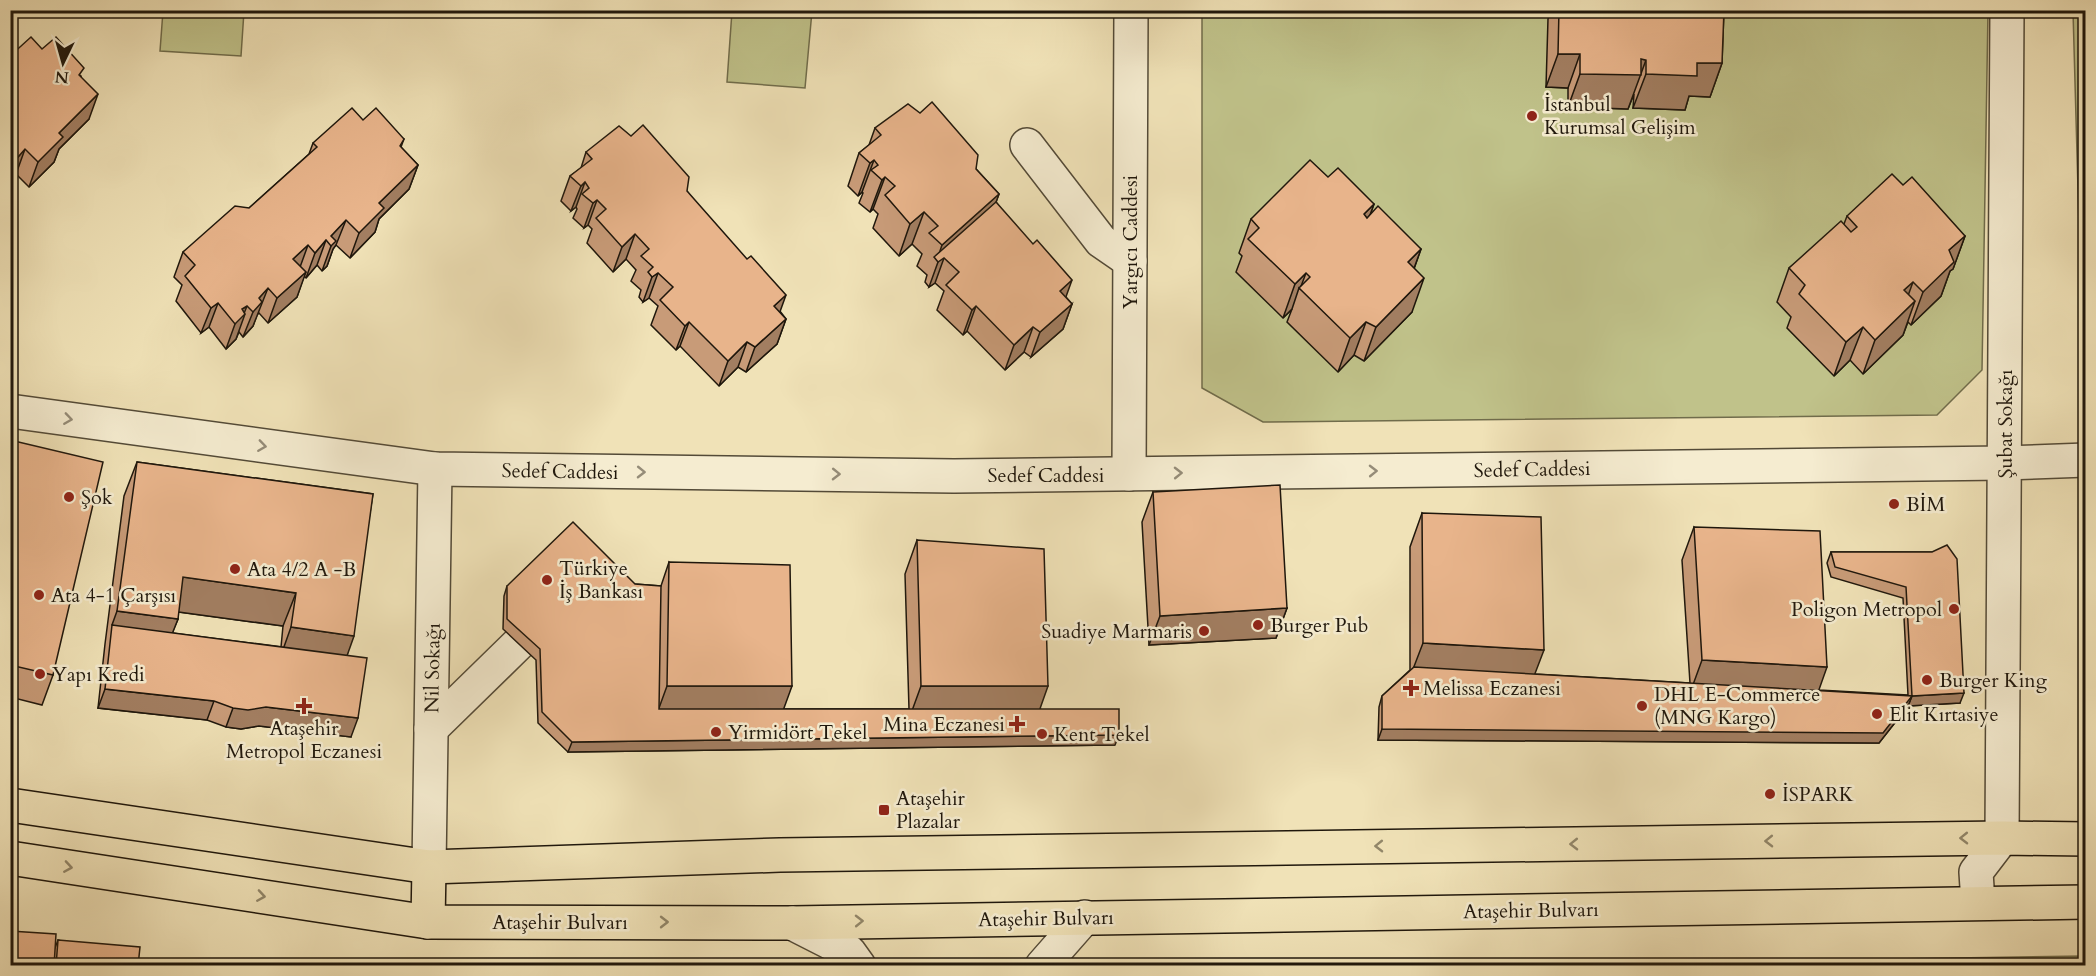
<svg xmlns="http://www.w3.org/2000/svg" width="2096" height="976" font-family="Cardo,serif">
<rect width="100%" height="100%" fill="#f0e2b7"/>
<filter id="stains"><feTurbulence type="fractalNoise" baseFrequency=".00333" numOctaves="4"/><feColorMatrix values="0 0 0 0 .2 0 0 0 0 .09 0 0 0 0 .02 0 0 0 .5 -.17"/></filter>
<radialGradient id="worn" r=".72"><stop offset=".6" stop-color="#630" stop-opacity="0"/><stop offset="1" stop-color="#630" stop-opacity=".3"/></radialGradient>
<g fill="#c0c28a" stroke="#706c4b" stroke-width="1.5">
<polygon points="163,11 244,11 241,56 160,51"/>
<polygon points="732,11 812,11 805,88 727,82"/>
<polygon points="1202,11 1988,11 1982,370 1937,415 1263,422 1202,388"/>
<polygon points="2073,11 2086,11 2085,369 2083,367"/>
<polygon points="2085,956 2085,966 1502,965"/>
</g>
<g fill="none" stroke-linecap="round" stroke-linejoin="round">
<defs>
<g id="minor">
<polyline points="1027,145 1101,241 1130,261"/>
<polyline points="10,411 435,469 954,476 2004,463 2086,460"/>
<polyline points="1129,474 1131,10"/>
<polyline points="431,729 519,643"/>
<polyline points="429,867 435,469"/>
<polyline points="1978,903 1976,872 2002,838 2007,10"/>
<polyline points="792,923 849,952 859,966"/>
<polyline points="1042,966 1085,917"/>
</g>
<g id="major">
<polyline points="10,805 429,867 780,855 2002,838 2086,839"/>
<polyline points="10,858 428,922 792,923 2086,902"/>
<polyline points="428,922 429,867"/>
</g>
</defs>
<use href="#minor" stroke="#534a37" stroke-width="36"/>
<use href="#major" stroke="#1f170c" stroke-width="36"/>
<use href="#minor" stroke="#f5ecd0" stroke-width="33"/>
<use href="#major" stroke="#f0e2b7" stroke-width="33"/>
</g>
<g fill="#c89b78" stroke="#1f170c" stroke-width="1.5" fill-rule="evenodd">
<polygon points="1551,10 1724,10 1722,63 1710,97 1689,96 1685,110 1633,108 1634,94 1628,109 1568,107 1568,88 1546,87 1548,19"/>
<polygon points="42,49 81,76 89,119 59,149 54,162 29,187 16,174 13,177"/>
<polygon points="363,120 404,139 401,147 418,165 409,189 379,219 375,232 350,258 336,245 333,249 327,266 322,271 317,265 306,278 304,276 297,297 268,323 259,313 257,315 253,326 243,337 239,332 236,339 226,349 209,327 201,333 176,301 182,285 174,277 183,252 249,208 309,154 313,143"/>
<polygon points="875,128 976,169 999,194 996,202 1066,297 1072,304 1063,329 1031,357 1024,352 1005,370 967,331 963,335 937,310 944,291 935,283 929,287 925,282 927,275 917,266 922,254 912,244 899,256 873,228 878,214 873,209 870,212 859,203 863,193 862,192 858,196 848,186 859,153 869,145"/>
<polygon points="586,152 687,191 786,319 777,344 746,372 738,367 719,386 680,346 676,350 651,325 658,306 649,298 643,302 639,297 641,290 631,281 636,270 626,259 613,272 587,243 592,229 588,225 584,228 573,218 577,209 576,207 571,211 561,201 570,176 581,168"/>
<polygon points="1328,177 1374,204 1370,215 1421,249 1414,269 1412,312 1364,361 1354,355 1338,372 1287,322 1292,309 1283,318 1236,272 1242,256 1239,253 1251,219"/>
<polygon points="1847,216 1965,236 1953,269 1950,271 1941,296 1911,325 1908,322 1903,335 1863,374 1850,360 1834,376 1787,328 1791,317 1777,302 1789,268 1844,224"/>
<polygon points="10,440 53,675 42,705 10,697"/>
<path d="M137,462L373,494L347,656L351,737L259,726L241,729L226,727L207,720L98,708L105,644L124,496ZM178,612L283,626L281,647L172,633L178,619Z"/>
<polygon points="1153,492 1287,608 1276,638 1149,645 1142,522"/>
<polygon points="1422,513 1535,674 1690,683 1682,560 1694,527 1819,690 1908,695 1903,598 1831,577 1827,563 1831,552 1932,552 1960,703 1908,706 1879,743 1378,740 1379,707 1382,696 1410,670 1410,547"/>
<polygon points="917,540 1040,709 1115,745 568,752 538,723 536,660 503,629 504,596 507,586 635,584 661,586 669,562 783,709 909,709 905,574"/>
<polygon points="58,940 138,966 10,966 55,948"/>
</g>
<g fill="#a27e61" stroke="#1f170c" stroke-width="1.5">
<polygon points="1558,54 1580,54 1568,88 1546,87"/>
<polygon points="1641,59 1646,60 1628,109 1568,107 1580,74"/>
<polygon points="1697,63 1722,63 1710,97 1689,96 1685,110 1633,108 1646,74"/>
<polygon points="98,94 89,119 59,149 54,162 29,187 38,162 59,133"/>
<polygon points="25,149 16,174 13,177 10,185 11,165"/>
<polygon points="874,160 862,192 858,196 870,163"/>
<polygon points="418,165 409,189 379,219 375,232 350,258 359,233 379,203"/>
<polygon points="885,177 873,209 870,212 882,180"/>
<polygon points="585,182 576,207 571,211 581,186"/>
<polygon points="999,194 987,227 944,258 935,283 929,287 938,262 937,260 942,245"/>
<polygon points="597,200 588,225 584,228 593,203"/>
<polygon points="1374,204 1362,237 1364,214"/>
<polygon points="924,212 912,244 899,256 910,224"/>
<polygon points="346,220 336,245 333,249 327,266 322,271 331,246 331,236"/>
<polygon points="635,234 626,259 613,272 622,247"/>
<polygon points="1965,236 1953,269 1950,271 1941,296 1911,325 1923,292 1949,250"/>
<polygon points="326,240 317,265 306,278 315,253"/>
<polygon points="308,245 299,270 293,259"/>
<polygon points="1421,249 1409,282 1408,262"/>
<polygon points="306,272 297,297 268,323 277,298"/>
<polygon points="658,273 649,298 643,302 652,277"/>
<polygon points="1306,273 1300,289 1299,288 1292,309 1283,318 1295,284"/>
<polygon points="1424,278 1412,312 1364,361 1376,327"/>
<polygon points="1072,280 1063,305 1060,291"/>
<polygon points="1913,282 1901,315 1904,290"/>
<polygon points="268,288 253,326 243,337 253,312 259,298"/>
<polygon points="786,295 777,320 774,306"/>
<polygon points="1915,301 1903,335 1863,374 1875,340"/>
<polygon points="218,303 209,327 201,333 211,308"/>
<polygon points="1072,304 1063,329 1031,357 1040,332"/>
<polygon points="247,306 243,316 245,314 236,339 226,349 235,324 242,309"/>
<polygon points="976,306 967,331 963,335 972,310"/>
<polygon points="786,319 777,344 746,372 755,347"/>
<polygon points="689,322 680,346 676,350 685,326"/>
<polygon points="1366,322 1354,355 1338,372 1350,338"/>
<polygon points="1033,327 1024,352 1005,370 1014,345"/>
<polygon points="1863,327 1850,360 1834,376 1846,342"/>
<polygon points="747,342 738,367 719,386 728,361"/>
<polygon points="183,577 296,593 283,626 171,611"/>
<polygon points="1287,608 1276,638 1149,645 1160,616"/>
<polygon points="117,611 178,619 165,652 112,625"/>
<polygon points="291,627 354,636 342,670 279,661"/>
<polygon points="1423,643 1544,650 1531,684 1410,677"/>
<polygon points="1702,660 1827,667 1815,701 1690,693"/>
<polygon points="667,686 792,686 780,719 655,719"/>
<polygon points="921,686 1048,686 1036,720 909,719"/>
<polygon points="105,689 214,701 207,720 98,708"/>
<polygon points="1964,693 1960,703 1908,706 1912,696"/>
<polygon points="1912,696 1908,706 1879,743 1378,740 1382,729"/>
<polygon points="266,707 358,718 351,737 259,726 241,729 226,727 233,708"/>
<polygon points="1119,735 1115,745 568,752 572,742"/>
</g>
<g fill="#e8b48b" stroke="#1f170c" stroke-width="1.5">
<polygon points="1559,10 1724,10 1722,63 1697,63 1697,76 1646,74 1646,60 1641,59 1641,75 1580,74 1580,54 1558,54"/>
<polygon points="31,37 42,49 56,37 84,68 79,75 98,94 59,133 63,137 38,162 25,149 11,165 16,170 10,175 10,56"/>
<polygon points="932,102 978,155 976,169 999,194 942,245 929,233 938,226 924,212 910,224 885,195 895,186 885,177 882,180 871,170 878,165 874,160 870,163 859,153 881,135 875,128 908,104 920,113"/>
<polygon points="352,108 363,120 376,108 404,139 400,146 418,165 379,203 384,208 359,233 346,220 331,236 336,241 331,246 326,240 315,253 308,245 293,259 306,272 277,298 268,288 259,298 262,302 253,312 247,306 242,309 245,314 235,324 218,303 211,308 185,276 195,265 183,252 235,206 249,208 317,147 313,143"/>
<polygon points="643,125 689,177 687,191 747,259 751,256 786,295 774,306 786,319 755,347 747,342 728,361 689,322 685,326 660,300 673,287 658,273 652,277 648,272 653,267 641,256 649,249 635,234 622,247 596,218 606,209 597,200 593,203 582,194 589,188 585,182 581,186 570,176 592,159 586,152 619,126 631,136"/>
<polygon points="1310,160 1328,177 1338,168 1374,204 1364,214 1367,218 1378,206 1421,249 1408,262 1424,278 1376,327 1366,322 1350,338 1299,288 1310,277 1306,273 1295,284 1248,239 1259,228 1251,219"/>
<polygon points="1892,174 1903,185 1912,177 1965,236 1949,250 1954,262 1923,292 1913,282 1904,290 1915,301 1875,340 1863,327 1846,342 1799,294 1805,285 1789,268 1841,221 1851,232 1857,227 1847,216"/>
<polygon points="996,202 1033,244 1037,240 1072,280 1060,291 1072,304 1040,332 1033,327 1014,345 976,306 972,310 946,285 959,272 944,258 938,262 934,257"/>
<polygon points="10,440 103,462 53,675 10,665"/>
<polygon points="137,462 373,494 354,636 291,627 296,593 183,577 178,619 117,611"/>
<polygon points="1280,485 1287,608 1160,616 1153,492"/>
<polygon points="1422,513 1541,517 1544,650 1423,643"/>
<polygon points="573,522 635,584 661,586 659,709 1119,709 1119,735 572,742 542,712 540,649 507,619 507,586"/>
<polygon points="1694,527 1820,531 1827,667 1702,660"/>
<polygon points="917,540 1044,549 1048,686 921,686"/>
<polygon points="1947,545 1957,559 1964,693 1912,696 1906,587 1835,567 1831,552 1932,552"/>
<polygon points="669,562 790,565 792,686 667,686"/>
<polygon points="112,625 367,658 358,718 266,707 248,710 233,708 214,701 105,689"/>
<polygon points="1414,667 1912,696 1883,733 1382,729 1382,696"/>
<polygon points="10,931 56,934 54,966 10,966"/>
<polygon points="58,940 140,947 138,966 56,966"/>
</g>
<defs><path id="oneway-chevron" d="M-2-3.5L2.5 0L-2 3.5" fill="none" stroke-width="1.6" stroke-linecap="round" stroke-linejoin="round" transform="scale(1.5)"/></defs>
<g stroke="#958c78">
<use href="#oneway-chevron" transform="translate(68 419) rotate(8)"/>
<use href="#oneway-chevron" transform="translate(262 446) rotate(8)"/>
<use href="#oneway-chevron" transform="translate(1373 471) rotate(-1)"/>
<use href="#oneway-chevron" transform="translate(641 472) rotate(1)"/>
<use href="#oneway-chevron" transform="translate(1178 473) rotate(-1)"/>
<use href="#oneway-chevron" transform="translate(836 474) rotate(1)"/>
</g>
<g stroke="#92876a">
<use href="#oneway-chevron" transform="translate(1964 838) rotate(179)"/>
<use href="#oneway-chevron" transform="translate(1769 841) rotate(179)"/>
<use href="#oneway-chevron" transform="translate(1574 844) rotate(179)"/>
<use href="#oneway-chevron" transform="translate(1379 846) rotate(179)"/>
<use href="#oneway-chevron" transform="translate(68 867) rotate(9)"/>
<use href="#oneway-chevron" transform="translate(261 896) rotate(9)"/>
<use href="#oneway-chevron" transform="translate(859 921) rotate(-1)"/>
<use href="#oneway-chevron" transform="translate(664 922)"/>
</g>
<g fill="#8f2418" stroke="#f5ecd0" stroke-width="2">
<circle cx="1532" cy="116" r="6"/>
<circle cx="69" cy="497" r="6"/>
<circle cx="1894" cy="504" r="6"/>
<circle cx="235" cy="569" r="6"/>
<circle cx="547" cy="580" r="6"/>
<circle cx="39" cy="595" r="6"/>
<circle cx="1954" cy="609" r="6"/>
<circle cx="1258" cy="625" r="6"/>
<circle cx="1204" cy="631" r="6"/>
<circle cx="40" cy="674" r="6"/>
<circle cx="1927" cy="680" r="6"/>
<path d="M1408 679h6v6h6v6h-6v6h-6v-6h-6v-6h6z"/>
<path d="M301 697h6v6h6v6h-6v6h-6v-6h-6v-6h6z"/>
<circle cx="1642" cy="706" r="6"/>
<circle cx="1877" cy="714" r="6"/>
<path d="M1014 715h6v6h6v6h-6v6h-6v-6h-6v-6h6z"/>
<circle cx="716" cy="732" r="6"/>
<circle cx="1042" cy="734" r="6"/>
<circle cx="1770" cy="794" r="6"/>
<rect x="878" y="804" width="12" height="12" rx="3"/>
</g>
<g text-anchor="middle" stroke-width="5" stroke-linejoin="round" paint-order="stroke">
<g font-size="20" fill="#1f170c" stroke="#f5ecd0" text-anchor="start">
<text x="1544" y="111">İstanbul<tspan x="1544" dy="23">Kurumsal Gelişim</tspan></text>
<text x="81" y="504">Şok</text>
<text x="1906" y="511">BİM</text>
<text x="559" y="575">Türkiye<tspan x="559" dy="23">İş Bankası</tspan></text>
<text x="247" y="576">Ata 4/2 A -B</text>
<text x="51" y="602">Ata 4-1 Çarşısı</text>
<text x="1942" y="616" text-anchor="end">Poligon Metropol</text>
<text x="1270" y="632">Burger Pub</text>
<text x="1192" y="638" text-anchor="end">Suadiye Marmaris</text>
<text x="52" y="681">Yapı Kredi</text>
<text x="1939" y="687">Burger King</text>
<text x="1423" y="695">Melissa Eczanesi</text>
<text x="1654" y="701">DHL E-Commerce<tspan x="1654" dy="23">(MNG Kargo)</tspan></text>
<text x="1889" y="721">Elit Kırtasiye</text>
<text x="1005" y="731" text-anchor="end">Mina Eczanesi</text>
<text x="304" y="735" text-anchor="middle">Ataşehir<tspan x="304" dy="23">Metropol Eczanesi</tspan></text>
<text x="728" y="739">Yirmidört Tekel</text>
<text x="1054" y="741">Kent Tekel</text>
<text x="1782" y="801">İSPARK</text>
<text x="896" y="805">Ataşehir<tspan x="896" dy="23">Plazalar</tspan></text>
</g>
<g font-size="20" fill="#1f170c" stroke="#f5ecd0">
<text transform="translate(1130 242) rotate(-90)" y="7">Yargıcı Caddesi</text>
<text transform="translate(2005 424) rotate(-90)" y="7">Şubat Sokağı</text>
<text transform="translate(1532 469) rotate(-1)" y="7">Sedef Caddesi</text>
<text transform="translate(560 471) rotate(1)" y="7">Sedef Caddesi</text>
<text x="1046" y="482">Sedef Caddesi</text>
<text transform="translate(432 668) rotate(-89)" y="7">Nil Sokağı</text>
<text transform="translate(1531 910) rotate(-1)" y="7">Ataşehir Bulvarı</text>
<text transform="translate(1046 918) rotate(-1)" y="7">Ataşehir Bulvarı</text>
<text x="560" y="929">Ataşehir Bulvarı</text>
</g>
</g>
<rect width="2096" height="976" fill="none" stroke="#f0e2b7" stroke-width="36"/>
<rect x="12" y="12" width="2072" height="952" fill="none" stroke="#1f170c" stroke-width="3"/>
<rect x="18" y="18" width="2060" height="940" fill="none" stroke="#1f170c" stroke-width="1.5"/>
<g transform="translate(63 63) rotate(185)" stroke="#f5ecd0" stroke-width="4.5" paint-order="stroke">
<path d="M0-4.5L10 22L0 15L-10 22Z" fill="#1f170c"/>
<text y="-9" font-size="16" font-weight="bold" text-anchor="middle" fill="#1f170c">N</text>
</g>
<rect width="100%" height="100%" filter="url(#stains)"/>
<rect width="100%" height="100%" fill="url(#worn)"/>
</svg>
